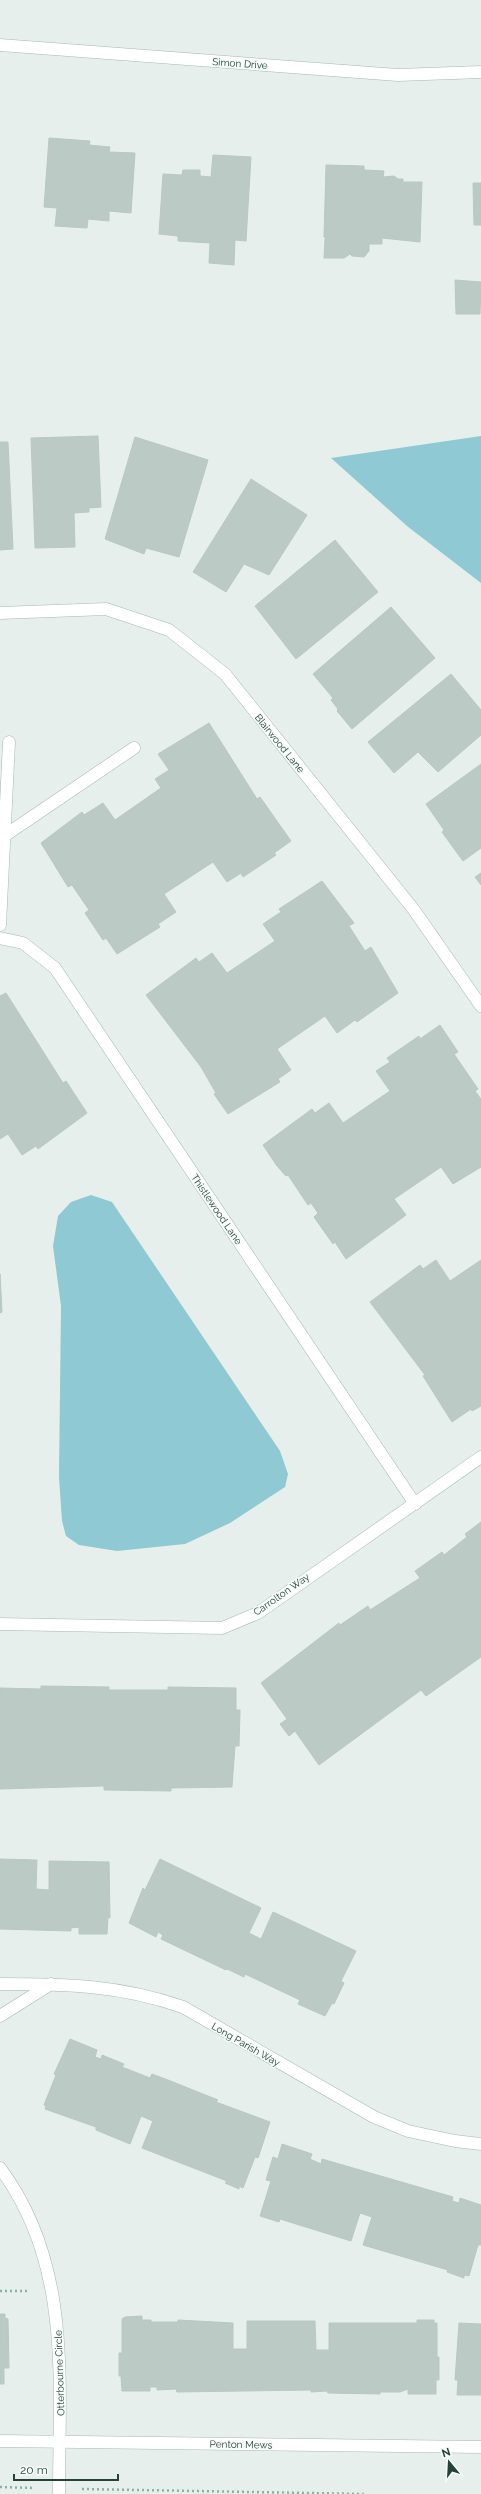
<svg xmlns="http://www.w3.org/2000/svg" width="481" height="2494" font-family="Raleway,sans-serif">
<rect width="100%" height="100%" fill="#e6efeb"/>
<g fill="#8ec9d4">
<polygon points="481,436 481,583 407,526 331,458"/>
<polygon points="91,1195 112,1202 280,1451 288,1474 285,1487 230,1523 185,1544 117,1551 79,1545 66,1536 62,1521 59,1477 61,1306 53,1246 58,1216 71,1202"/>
</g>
<g fill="#bbcac4" stroke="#b8c9c2">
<polygon points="49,138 90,141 89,145 110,147 109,152 135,153 131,213 109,211 109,221 88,219 87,228 55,226 57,208 44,207"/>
<polygon points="213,155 251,157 246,241 235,240 234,265 209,263 210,243 178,241 178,236 159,234 163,174 182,175 183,170 200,170 200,176 211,177"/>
<polygon points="326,165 364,166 364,170 384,171 383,177 394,176 398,179 403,179 403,182 422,182 420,242 382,238 382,244 369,244 369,251 364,257 352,256 350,254 344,258 324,258 325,239 326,239 324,237"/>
<polygon points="473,183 481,183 481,225 474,225"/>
<polygon points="455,280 481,282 480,314 456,314"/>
<polygon points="98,436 101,507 89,508 89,512 74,513 75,547 35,548 31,438"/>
<polygon points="135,437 208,460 179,557 146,548 144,554 105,539"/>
<polygon points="0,442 8,442 13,549 0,550"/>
<polygon points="251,479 307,515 269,575 244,564 226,592 193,572"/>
<polygon points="335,540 378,592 296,659 255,606"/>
<polygon points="391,607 435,658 352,729 337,711 338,709 331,700 333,698 313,674"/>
<polygon points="451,674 481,710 481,735 438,772 418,752 394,773 368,742"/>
<polygon points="209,723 257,799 260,797 291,841 274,853 276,855 243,877 241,873 227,882 213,862 164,894 176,912 158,924 160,927 117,954 106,938 103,940 85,913 89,910 72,885 68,887 41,843 82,812 84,815 103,803 115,820 161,788 155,779 169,770 158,754"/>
<polygon points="481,764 481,848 463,861 442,832 444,830 426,804"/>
<polygon points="481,873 481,885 475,877"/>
<polygon points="322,881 354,923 349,926 365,951 371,947 398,993 357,1022 355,1020 337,1033 325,1016 277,1049 291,1070 278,1079 280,1082 228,1114 214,1094 216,1093 201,1067 146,995 196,958 199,962 212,953 227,973 275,941 263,924 281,912 279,909"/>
<polygon points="6,993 63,1083 66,1081 87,1113 38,1149 36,1146 22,1155 8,1134 0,1139 0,996"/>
<polygon points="440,1025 458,1052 454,1054 478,1089 475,1091 481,1099 481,1167 453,1184 441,1167 394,1199 406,1215 346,1259 335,1242 333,1244 314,1217 318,1213 311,1203 308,1205 288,1175 286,1176 277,1166 263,1145 312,1109 315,1113 329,1103 343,1123 390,1091 376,1071 390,1062 387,1058 419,1036 420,1039"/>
<polygon points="436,1260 450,1281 481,1260 481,1406 472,1411 471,1409 452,1422 423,1376 425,1375 370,1302 420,1265 423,1269"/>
<polygon points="0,1274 2,1312 0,1313"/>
<polygon points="481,1522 481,1657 426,1696 421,1690 319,1765 295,1731 289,1736 280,1724 287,1719 261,1683 339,1623 340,1625 368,1606 370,1610 420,1578 415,1571 442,1552 444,1555 467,1537 465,1534"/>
<polygon points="41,1686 109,1687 109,1690 168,1690 168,1687 236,1688 236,1710 240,1710 239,1746 235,1746 232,1787 171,1788 171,1791 104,1790 104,1786 0,1789 0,1688 41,1689"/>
<polygon points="0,1859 37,1860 36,1889 49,1890 49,1861 109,1862 110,1918 108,1917 107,1934 79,1934 79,1927 71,1928 71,1931 0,1929"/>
<polygon points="160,1859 261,1908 249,1933 261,1939 273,1912 356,1951 341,1981 344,1983 334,2004 332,2003 325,2016 298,2004 300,2000 245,1974 244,1977 227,1969 226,1970 161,1939 163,1935 158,1932 156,1937 129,1923 143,1888 145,1890"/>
<polygon points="70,2039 97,2050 95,2057 101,2059 102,2055 124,2064 122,2067 150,2078 152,2074 168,2080 218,2100 216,2102 270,2122 258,2158 255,2157 243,2188 239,2186 239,2189 225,2183 227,2181 142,2148 153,2121 141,2116 130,2144 96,2130 96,2127 45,2109 46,2106 44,2105 56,2075 54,2074"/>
<polygon points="282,2144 312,2154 310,2159 321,2164 322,2159 453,2197 452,2201 459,2203 460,2198 481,2205 481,2245 478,2245 469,2276 464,2275 464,2278 447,2272 448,2270 363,2245 372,2217 360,2213 351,2241 280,2219 279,2222 260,2216 271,2181 266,2180 273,2157 278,2159"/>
<polygon points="0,2314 5,2314 5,2318 8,2319 9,2368 4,2368 4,2384 0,2384"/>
<polygon points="142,2316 142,2320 151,2320 151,2322 178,2322 178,2320 233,2323 233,2349 247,2349 247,2321 315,2321 316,2350 329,2350 329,2323 417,2323 417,2320 434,2320 434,2323 437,2323 437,2357 439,2357 439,2380 436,2380 436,2394 408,2394 408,2389 400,2392 380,2392 380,2394 328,2393 327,2391 311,2392 311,2390 177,2392 176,2389 157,2390 157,2387 150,2387 150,2391 122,2391 121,2376 119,2376 119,2353 122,2353 122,2319 125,2317"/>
<polygon points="459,2323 481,2324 481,2395 457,2395 458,2380 455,2380"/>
</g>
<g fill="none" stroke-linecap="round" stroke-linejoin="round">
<defs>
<g id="lane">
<polyline points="4,836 134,748"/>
<polyline points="0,925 9,742"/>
</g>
<g id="street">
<polyline points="0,45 398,75 481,72"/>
<polyline points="0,613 106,609 169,630 225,674 414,910 481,1006"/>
<polyline points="0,938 23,943 55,968 415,1504"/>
<polyline points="0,1624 222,1628 258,1613 481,1457"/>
<path d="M0,1984C66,1984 120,1985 183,2007L374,2117L408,2131L455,2141L481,2144"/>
<polyline points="0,2016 51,1984"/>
<path d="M0,2168C72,2264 59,2382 59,2494"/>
<polyline points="0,2441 481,2447"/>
</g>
</defs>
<use href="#lane" stroke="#a8b8b2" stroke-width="13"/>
<use href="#street" stroke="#a8b8b2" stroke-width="13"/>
<g stroke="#86b3a5" stroke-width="2.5" stroke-dasharray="2 3" stroke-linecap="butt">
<polyline points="0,2291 27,2291"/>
<polyline points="0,2487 35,2488"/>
<polyline points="82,2489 366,2494"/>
</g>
<use href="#lane" stroke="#fff" stroke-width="12"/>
<use href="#street" stroke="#fff" stroke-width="12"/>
</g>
<g text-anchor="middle" stroke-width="3" stroke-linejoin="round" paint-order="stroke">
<g font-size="10" fill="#24423a" stroke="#f7fbf9">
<text transform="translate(240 63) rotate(4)" y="4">Simon Drive</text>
<text transform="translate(280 743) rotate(51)" y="4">Blairwood Lane</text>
<text transform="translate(217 1209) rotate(56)" y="4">Thistlewood Lane</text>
<text transform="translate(281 1594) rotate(-35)" y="4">Carrolton Way</text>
<text transform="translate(246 2044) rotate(30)" y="4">Long Parish Way</text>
<text transform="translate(59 2373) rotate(-92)" y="4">Otterbourne Circle</text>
<text transform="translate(241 2444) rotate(1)" y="4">Penton Mews</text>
</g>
</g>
<g transform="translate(449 2462) rotate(342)" stroke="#f7fbf9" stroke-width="3" paint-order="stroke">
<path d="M0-3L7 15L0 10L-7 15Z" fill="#24423a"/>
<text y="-6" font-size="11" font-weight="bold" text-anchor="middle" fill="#24423a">N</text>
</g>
<path d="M14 2474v6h104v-6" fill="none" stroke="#24423a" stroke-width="2"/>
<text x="20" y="2474" font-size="12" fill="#24423a" stroke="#f7fbf9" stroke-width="3" paint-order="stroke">20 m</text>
</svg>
